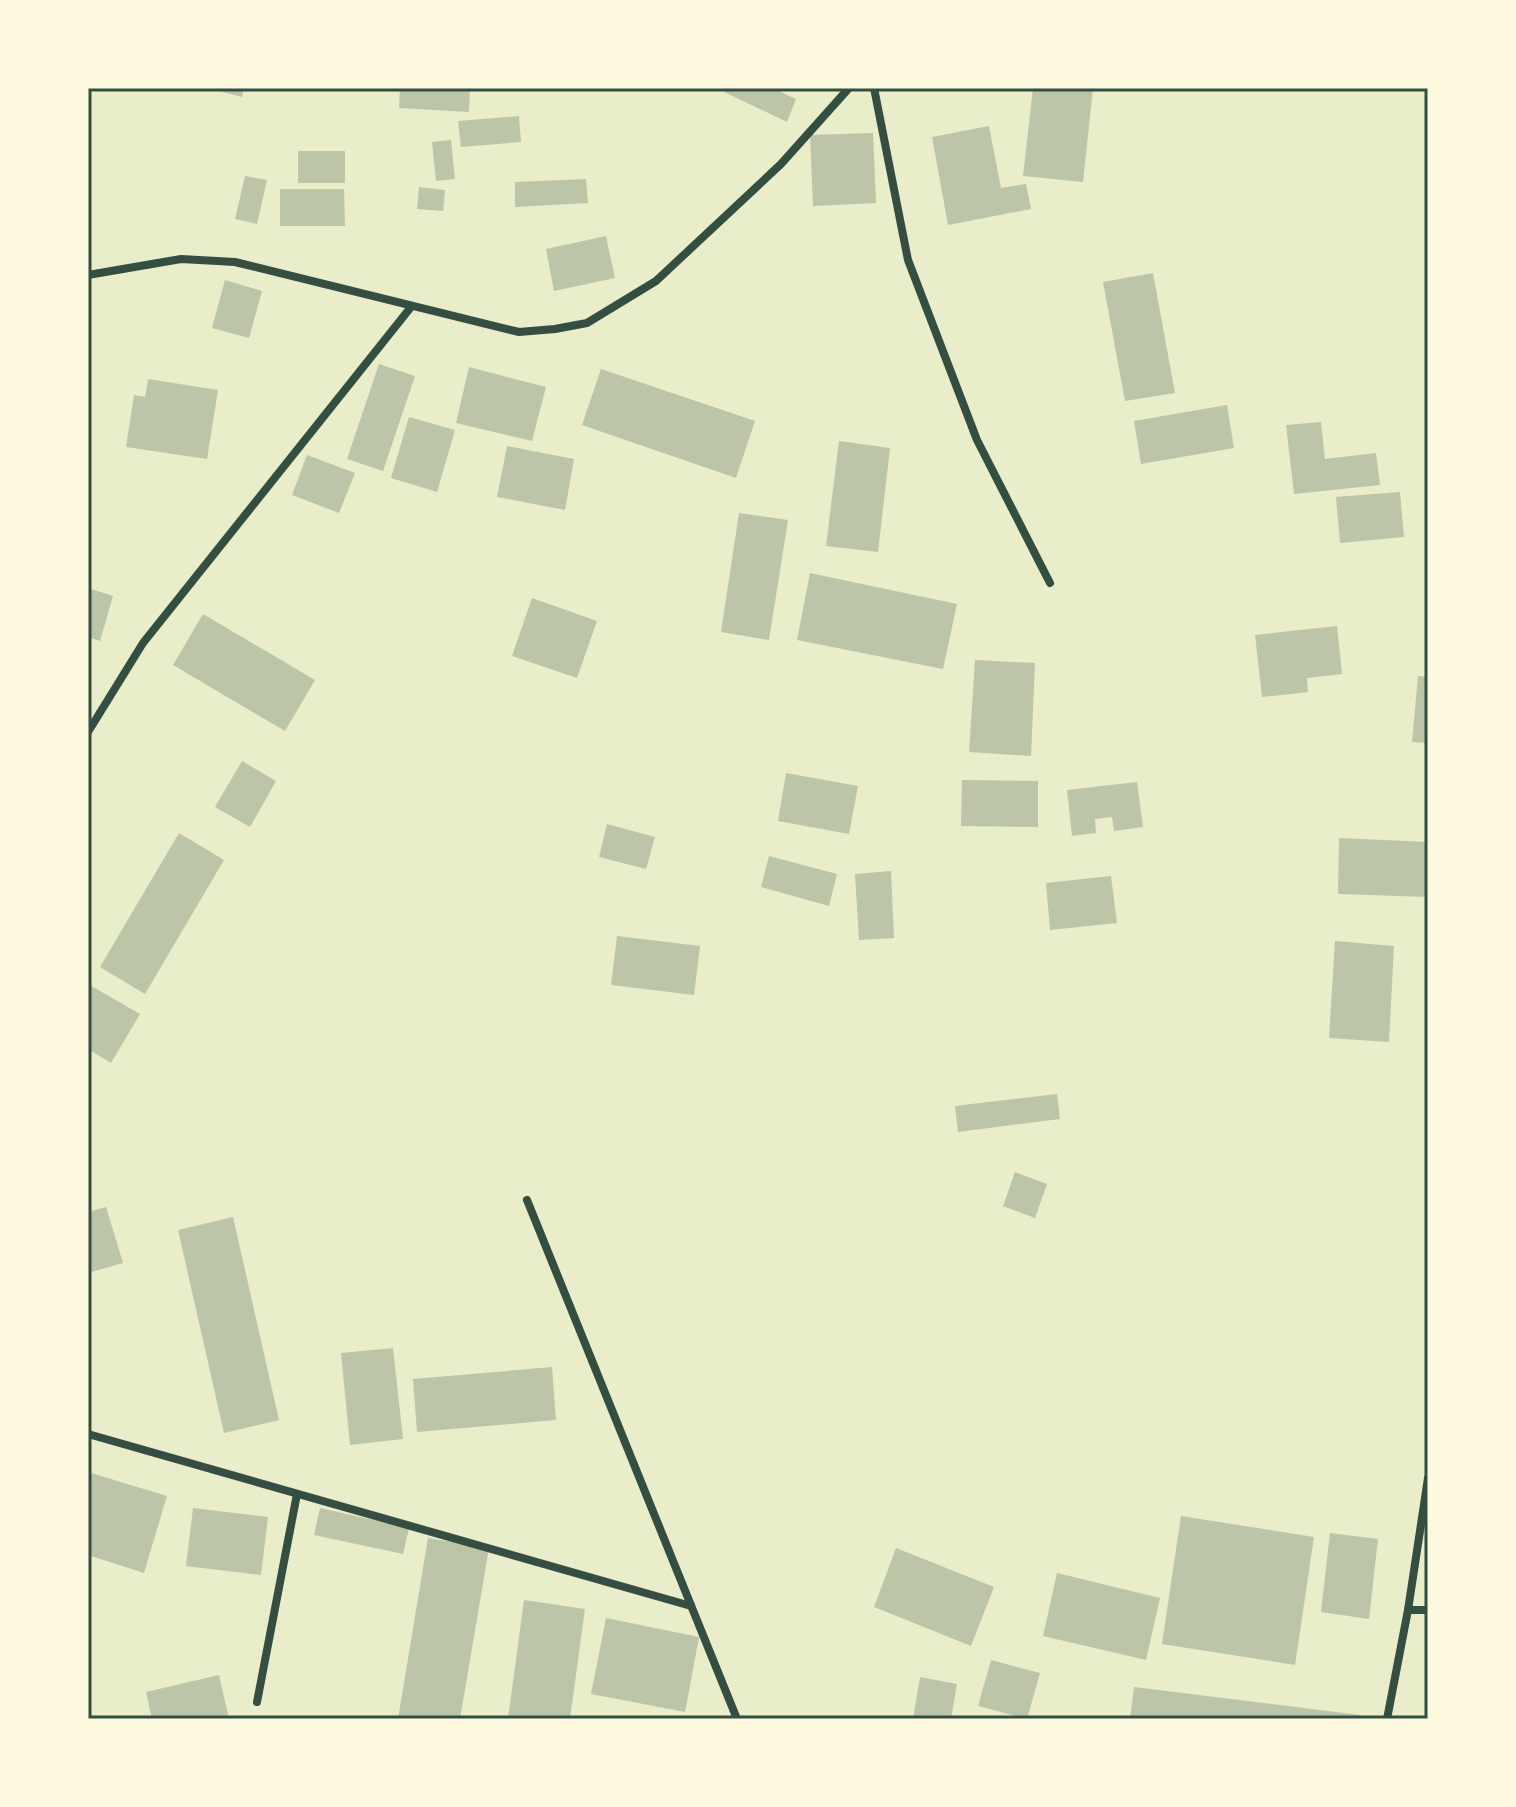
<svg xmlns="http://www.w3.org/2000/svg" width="1516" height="1807" font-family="Georgia,serif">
<rect width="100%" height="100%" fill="#e9edc9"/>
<g fill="#bcc5a7">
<polygon points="220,88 244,88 242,97 219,91"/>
<polygon points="400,88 470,88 469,112 399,108"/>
<polygon points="726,88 772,88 796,99 787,122 724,92"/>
<polygon points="1033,88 1093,88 1083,182 1023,176"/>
<polygon points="519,116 521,142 461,147 458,121"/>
<polygon points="989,126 1001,188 1026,184 1031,209 948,225 932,137"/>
<polygon points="873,133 876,203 813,206 810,135"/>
<polygon points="451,140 455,179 436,181 432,142"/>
<rect x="298" y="151" width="47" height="32"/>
<polygon points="245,176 267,180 257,224 235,219"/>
<polygon points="586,179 588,203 515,207 515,182"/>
<polygon points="419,187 445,190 443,211 417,209"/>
<polygon points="280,189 344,189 345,226 280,226"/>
<polygon points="606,236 615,278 554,291 546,249"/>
<polygon points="1153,273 1175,393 1125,401 1103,282"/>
<polygon points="225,280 262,291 249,338 212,328"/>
<polygon points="379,364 415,376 383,471 347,459"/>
<polygon points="469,367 546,387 532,441 456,423"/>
<polygon points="601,369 755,421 736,478 582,425"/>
<polygon points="148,379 218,390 207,459 126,447 134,395 145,397"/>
<polygon points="1227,405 1234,448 1141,464 1134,421"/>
<polygon points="409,417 455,430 437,492 391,478"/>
<polygon points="1321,422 1325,459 1376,453 1380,485 1294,494 1286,425"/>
<polygon points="839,441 890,448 878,552 826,546"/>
<polygon points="507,446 574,459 565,510 497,497"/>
<polygon points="307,455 355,473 339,513 292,495"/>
<polygon points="1400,492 1404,537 1340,543 1336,497"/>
<polygon points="739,513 788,520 769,640 721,632"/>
<polygon points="810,573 957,604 943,669 797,640"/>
<polygon points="88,588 113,596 100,641 88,637"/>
<polygon points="532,598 597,621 577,678 512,656"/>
<polygon points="203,614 315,680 285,731 173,665"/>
<polygon points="1337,626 1342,674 1307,678 1308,692 1262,697 1255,635"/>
<polygon points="975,660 1035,663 1031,756 969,752"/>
<polygon points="1418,676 1428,677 1428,743 1412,742"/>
<polygon points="242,761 276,781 250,827 215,807"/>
<polygon points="786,773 858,786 849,834 778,821"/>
<polygon points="962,780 1038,781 1038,827 961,826"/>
<polygon points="1137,782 1143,827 1114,831 1112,817 1095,819 1096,833 1072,836 1067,790"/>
<polygon points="607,824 655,837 646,869 599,857"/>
<polygon points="179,833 224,860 145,994 100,967"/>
<polygon points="1339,838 1428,842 1428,897 1338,894"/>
<polygon points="769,856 837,874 829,906 761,887"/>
<polygon points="891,871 894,938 859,940 855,874"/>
<polygon points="1111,876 1117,923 1050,930 1046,883"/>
<polygon points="617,936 700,946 694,995 611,985"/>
<polygon points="1335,941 1394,946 1389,1042 1329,1038"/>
<polygon points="88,984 140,1014 111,1063 88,1049"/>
<polygon points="1057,1094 1060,1119 958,1132 955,1106"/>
<polygon points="1015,1172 1047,1184 1035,1218 1003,1206"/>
<polygon points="106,1207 123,1263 88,1273 88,1212"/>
<polygon points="233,1217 279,1420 224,1433 178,1230"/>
<polygon points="393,1348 403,1439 350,1445 341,1353"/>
<polygon points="552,1367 556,1420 417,1432 413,1379"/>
<polygon points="88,1472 167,1496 144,1573 88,1555"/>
<polygon points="193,1508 268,1517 261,1575 186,1566"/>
<polygon points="320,1508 409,1528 403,1554 314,1535"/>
<polygon points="1181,1516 1314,1537 1295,1665 1162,1644"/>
<polygon points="1330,1533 1378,1539 1369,1619 1321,1612"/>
<polygon points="428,1538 489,1548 460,1719 398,1719"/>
<polygon points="896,1548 994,1587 971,1646 874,1607"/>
<polygon points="1057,1573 1160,1598 1146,1660 1043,1636"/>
<polygon points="524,1600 585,1609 570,1719 508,1719"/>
<polygon points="606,1618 699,1637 685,1712 591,1694"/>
<polygon points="991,1660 1040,1673 1027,1719 978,1706"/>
<polygon points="219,1675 229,1719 152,1719 146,1692"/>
<polygon points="920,1677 957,1684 951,1719 913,1719"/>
<polygon points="1134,1687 1360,1715 1360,1719 1130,1719"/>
</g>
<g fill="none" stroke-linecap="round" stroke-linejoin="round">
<g stroke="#344e41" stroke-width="8">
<polyline points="874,88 908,260 977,440 1050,583"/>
<polyline points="88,275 181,259 235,262 519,332 555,329 587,323 656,281 781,164 849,88"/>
<polyline points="88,732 143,643 411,307"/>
<polyline points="527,1200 737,1719"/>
<polyline points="88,1434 691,1606"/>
<polyline points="1408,1610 1428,1610"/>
<polyline points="257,1702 297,1494"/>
<polyline points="1387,1719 1408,1610 1428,1478"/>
</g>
</g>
<rect width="1516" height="1807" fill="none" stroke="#fefae0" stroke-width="180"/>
<rect x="90" y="90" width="1336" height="1627" fill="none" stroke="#344e41" stroke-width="3"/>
</svg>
